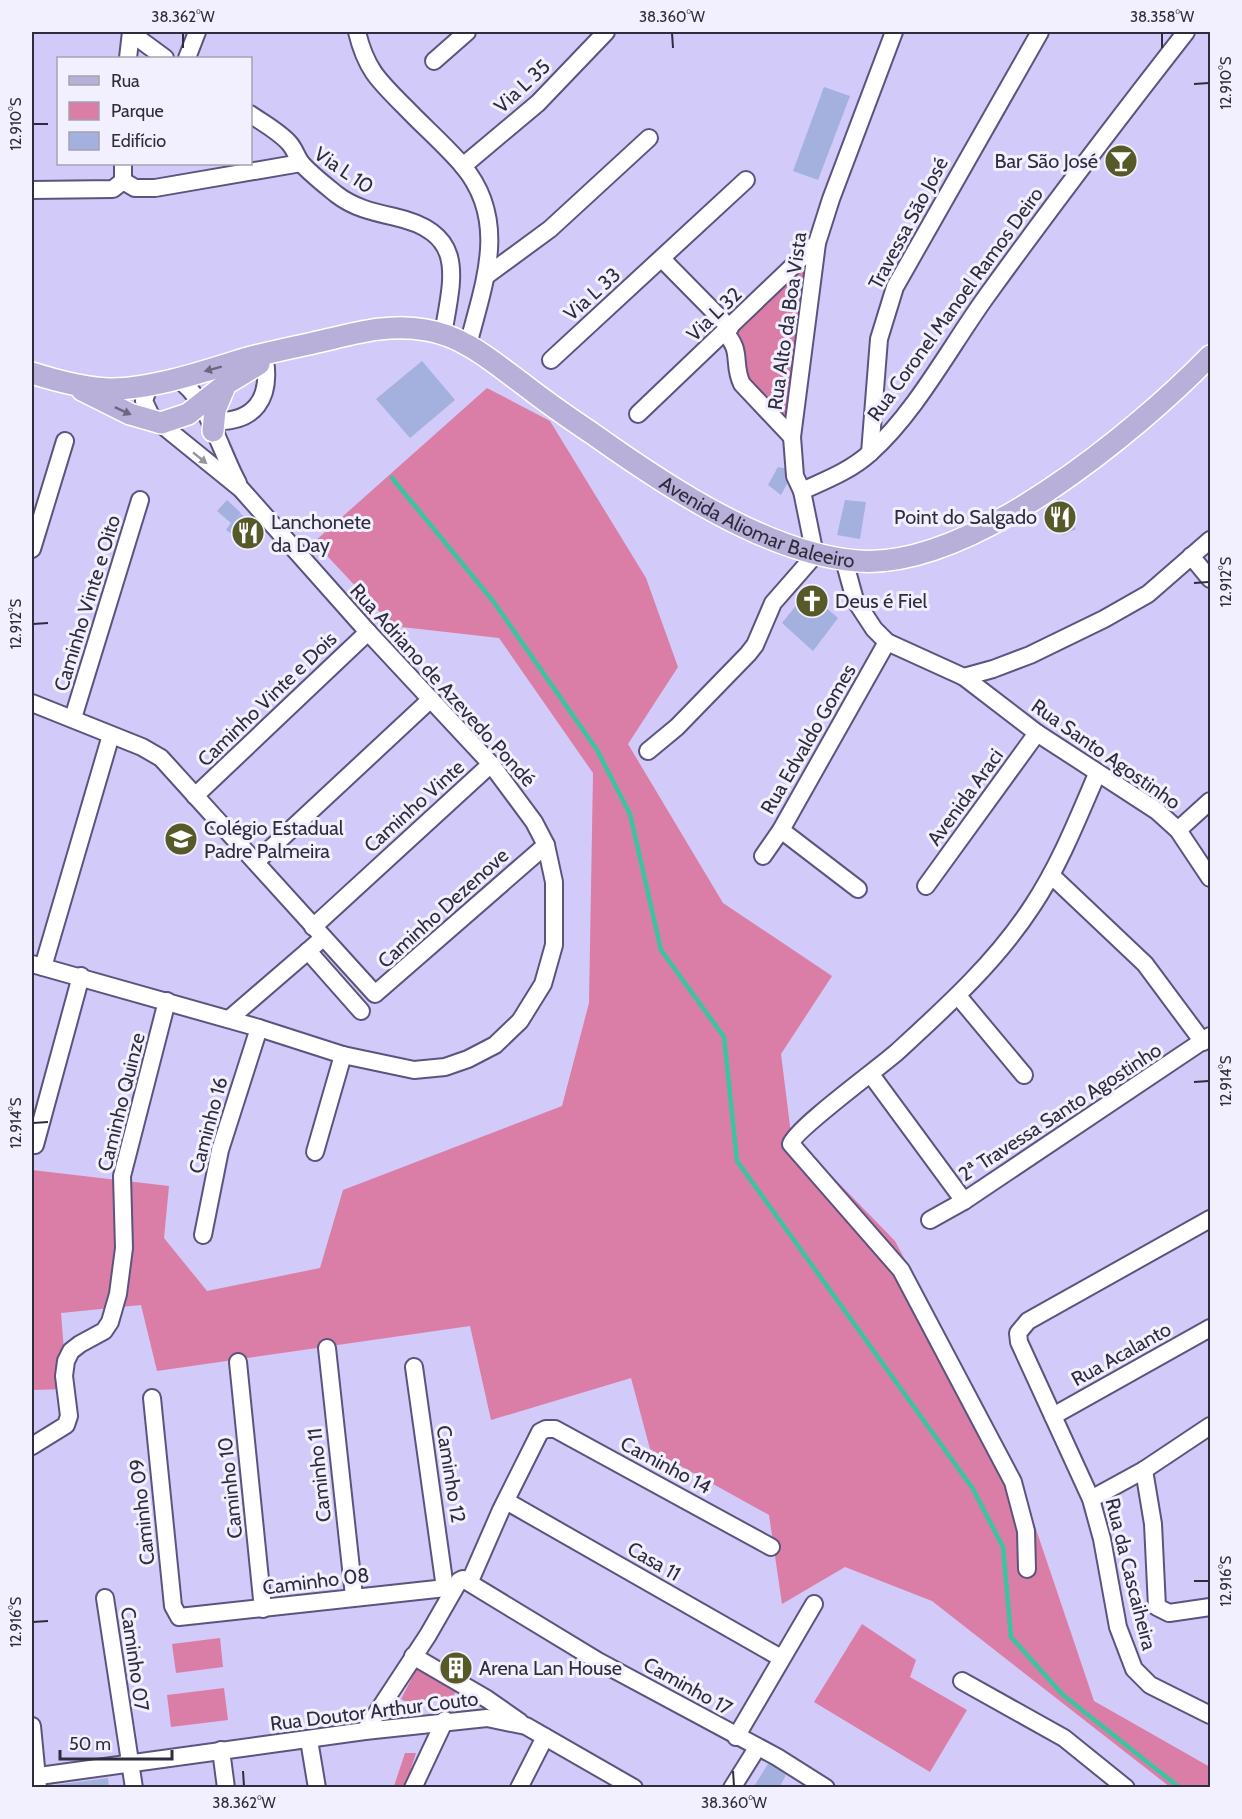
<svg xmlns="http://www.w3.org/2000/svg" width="1242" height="1819" font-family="Cabin,sans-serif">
<rect width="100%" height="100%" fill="#d2caf9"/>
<g fill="#da7ea7">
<polygon points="806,264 786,420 743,375 735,333"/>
<polygon points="487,388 550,421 646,578 678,667 628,744 723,903 832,976 781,1054 791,1134 895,1241 1016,1470 1094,1701 1210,1767 1210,1787 1170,1787 932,1601 845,1567 782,1604 769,1515 650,1449 631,1378 491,1420 470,1326 157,1371 141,1305 61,1313 67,1389 32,1390 32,1170 169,1186 164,1238 207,1291 320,1268 343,1190 562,1106 589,1003 593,773 499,638 393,626 314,542"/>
<polygon points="862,1624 916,1660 910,1677 967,1710 930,1772 814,1702"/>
<polygon points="220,1638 223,1667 176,1673 172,1644"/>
<polygon points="418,1666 460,1687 452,1697 412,1705 401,1699"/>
<polygon points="224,1688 228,1720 171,1727 167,1695"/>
<polygon points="405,1753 416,1753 405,1787 380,1788 394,1786"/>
</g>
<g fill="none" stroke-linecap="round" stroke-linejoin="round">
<polyline stroke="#3cc3a2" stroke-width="4.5" points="392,478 493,601 597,750 630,814 661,950 724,1037 737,1161 973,1489 1003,1547 1011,1637 1063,1695 1180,1788"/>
</g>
<g fill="#a4b0dd">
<polygon points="824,87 850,96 818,180 793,171"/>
<polygon points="1115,147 1135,165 1128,173 1107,154"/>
<polygon points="422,361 455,400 410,438 376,399"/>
<polygon points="778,467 788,469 785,478 789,480 781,495 768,485"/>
<polygon points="1058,497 1076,529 1063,535 1044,504"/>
<polygon points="227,500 241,513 235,519 241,514 248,520 237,526 233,535 226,530 231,523 217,511"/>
<polygon points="845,500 866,502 860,539 837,535"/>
<polygon points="249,520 262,532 248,546 234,534 237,527"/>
<polygon points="807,592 838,618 813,651 782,623"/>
<polygon points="451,1650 455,1651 451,1658 463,1664 457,1676 442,1667"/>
<polygon points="771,1759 786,1768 783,1772 786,1775 779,1788 753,1788"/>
<polygon points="108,1778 109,1788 48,1788 47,1786"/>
</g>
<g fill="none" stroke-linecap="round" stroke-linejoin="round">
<defs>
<g id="minor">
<path d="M357,32C366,69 378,80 405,107C424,127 445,145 463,166C509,221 484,283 468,345"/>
<polyline points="131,33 165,58"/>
<polyline points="128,58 131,32"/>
<polyline points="187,58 197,32"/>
<polyline points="434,61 467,32"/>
<path d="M250,114C263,123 280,132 290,144C295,150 297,158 302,164C311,174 325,185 336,194C354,208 373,212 395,217C467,233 453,276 443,334"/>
<polyline points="463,166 538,103 606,32"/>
<polyline points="123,181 135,188 155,188 301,163"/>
<polyline points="32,190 113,189 123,181 123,164"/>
<polyline points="662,259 730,328"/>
<polyline points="486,276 550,229 649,138"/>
<path d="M725,333C743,351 732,364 742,384L792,437"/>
<polyline points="551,360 746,180"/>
<path d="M175,378C206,393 221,453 238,483"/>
<polyline points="638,414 817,243"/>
<path d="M214,421C255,423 271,398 265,360"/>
<polyline points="870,453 879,339 895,287 1040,32"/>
<path d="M802,491C826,480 850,471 870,453C916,412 950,347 986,297C1051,207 1118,119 1186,32"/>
<polyline points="32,549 65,441"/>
<polyline points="1191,556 1210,579"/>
<polyline points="844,560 855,600 874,629 887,642 964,677 993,669 1030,655 1104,619 1148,594 1210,540"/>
<polyline points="964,677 1037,733 1157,811 1178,830 1210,878"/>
<polyline points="32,703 142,747 161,758 375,994 546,845"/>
<polyline points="73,718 140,500"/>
<polyline points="648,751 677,727 748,654 755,645 773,603 815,555 802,491 795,476 792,437 817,243 831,199 894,32"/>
<polyline points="195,796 368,632"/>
<polyline points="781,830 858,889"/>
<polyline points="1178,830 1210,801"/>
<polyline points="763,856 781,830 887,642"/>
<polyline points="256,862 431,699"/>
<polyline points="1051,875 1145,964 1203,1042"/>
<polyline points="926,886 1037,733"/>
<polyline points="313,927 491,764"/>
<polyline points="308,951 361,1011"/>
<polyline points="32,964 259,1028 343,1055 414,1070 445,1067 468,1059 495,1045 520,1021 543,984 554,945 554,882 546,845 534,822 491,764 368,632 241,489 151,416 144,401 150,383"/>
<polyline points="43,967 111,735"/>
<polyline points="958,996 1024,1075"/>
<polyline points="229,1019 323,938"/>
<polyline points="872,1076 964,1201"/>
<polyline points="35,1145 81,976"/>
<polyline points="315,1152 343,1055"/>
<polyline points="1210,1219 1028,1321 1018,1333 1019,1342 1091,1499 1102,1539 1118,1627 1134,1669 1150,1685 1210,1715"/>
<polyline points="930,1220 964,1201 1210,1036"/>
<polyline points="203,1235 220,1150 259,1028"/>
<polyline points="327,1348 354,1596"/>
<polyline points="238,1362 263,1609"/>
<polyline points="414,1367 445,1588"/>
<polyline points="152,1398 173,1606 179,1617 455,1587"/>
<polyline points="1053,1416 1210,1328"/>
<polyline points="32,1446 66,1425 69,1416 64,1376 66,1361 71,1351 80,1344 104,1331 110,1322 118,1294 124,1248 122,1176 167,1001"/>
<polyline points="1144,1470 1153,1524 1157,1607 1169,1613 1210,1607"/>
<polyline points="1091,1499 1144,1470 1210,1426"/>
<polyline points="506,1501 781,1658"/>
<path d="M1027,1569L1026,1531L1013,1482L901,1270L791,1144C794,1130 879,1068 897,1052C946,1007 996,962 1033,905C1060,864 1078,818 1097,774"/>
<polyline points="470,1581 501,1510 540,1432 546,1429 555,1429 771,1547"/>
<polyline points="105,1598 134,1788"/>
<polyline points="413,1656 487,1699 520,1722"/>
<polyline points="962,1681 1064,1738 1126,1788"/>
<polyline points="32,1726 38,1788"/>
<polyline points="365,1731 428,1635 459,1581 463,1579 598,1661 777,1757 826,1788"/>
<polyline points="736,1737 814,1604"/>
<polyline points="309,1740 317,1788"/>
<polyline points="221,1750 226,1788"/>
<polyline points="32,1777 365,1731 487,1718 526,1726 634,1788"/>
<polyline points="413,1788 445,1720"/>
<polyline points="519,1788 545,1737"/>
<polyline points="732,1788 757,1748"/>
</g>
<g id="major">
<path id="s1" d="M32,373C57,381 82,388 109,389C149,390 206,371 244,359C270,352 296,347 322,341C356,333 391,323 426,330C464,336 493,362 523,384C546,402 569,418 593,434C666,486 768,554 858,561C970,570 1136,432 1210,356"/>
<polyline points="82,390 130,414 161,423 188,414 226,384 259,364"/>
<polyline points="213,431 215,410 225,386"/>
</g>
</defs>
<use href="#minor" stroke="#5c547d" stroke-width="20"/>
<use href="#major" stroke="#fff" stroke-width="24"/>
<use href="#minor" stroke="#fff" stroke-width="16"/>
<use href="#major" stroke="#b9b0d9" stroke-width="21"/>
</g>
<defs><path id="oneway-solid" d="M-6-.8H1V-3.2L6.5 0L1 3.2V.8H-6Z" transform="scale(1.5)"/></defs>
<g fill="#6d6784">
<use href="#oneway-solid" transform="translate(213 369) rotate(165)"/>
<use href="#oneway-solid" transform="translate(123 411) rotate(25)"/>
</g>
<use fill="#97969e" href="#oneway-solid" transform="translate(200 458) rotate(39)"/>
<path fill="none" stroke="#2f2c3e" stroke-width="2" d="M183,33V48M672,33L673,48M1162,33V48M1194,84L1209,83M33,124H48M1194,583L1209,582M33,624L48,623M1194,1082L1209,1081M33,1123L48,1122M1194,1581H1209M33,1622L48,1621M243,1771L244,1786M733,1771L734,1786"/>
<defs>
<symbol id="bar-disc" viewBox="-11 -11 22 22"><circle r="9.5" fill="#575a28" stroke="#f2f0fe"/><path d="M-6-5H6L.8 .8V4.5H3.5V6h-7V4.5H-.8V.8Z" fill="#fff"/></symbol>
<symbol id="restaurant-disc" viewBox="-11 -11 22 22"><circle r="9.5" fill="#575a28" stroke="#f2f0fe"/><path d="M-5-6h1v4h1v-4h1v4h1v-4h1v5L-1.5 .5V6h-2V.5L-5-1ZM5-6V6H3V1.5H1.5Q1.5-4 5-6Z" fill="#fff"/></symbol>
<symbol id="church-disc" viewBox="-11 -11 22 22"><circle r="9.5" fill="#575a28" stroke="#f2f0fe"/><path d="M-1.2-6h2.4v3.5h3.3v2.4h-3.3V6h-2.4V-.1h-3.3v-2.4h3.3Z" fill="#fff"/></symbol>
<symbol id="school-disc" viewBox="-11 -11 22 22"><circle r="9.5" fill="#575a28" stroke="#f2f0fe"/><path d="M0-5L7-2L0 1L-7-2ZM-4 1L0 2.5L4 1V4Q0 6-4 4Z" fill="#fff"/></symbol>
<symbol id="building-disc" viewBox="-11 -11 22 22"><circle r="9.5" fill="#575a28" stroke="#f2f0fe"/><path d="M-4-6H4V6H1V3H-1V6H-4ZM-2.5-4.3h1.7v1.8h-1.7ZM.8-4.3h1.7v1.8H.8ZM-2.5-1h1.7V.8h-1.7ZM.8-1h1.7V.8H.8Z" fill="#fff"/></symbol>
</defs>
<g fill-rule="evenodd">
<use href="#bar-disc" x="1102" y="142" width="38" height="38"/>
<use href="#restaurant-disc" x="1041" y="498" width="38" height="38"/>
<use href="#restaurant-disc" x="229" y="514" width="38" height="38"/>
<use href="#church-disc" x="793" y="582" width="38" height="38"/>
<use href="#school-disc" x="162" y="820" width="38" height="38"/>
<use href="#building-disc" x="437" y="1649" width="38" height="38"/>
</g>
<g text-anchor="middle" stroke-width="6" stroke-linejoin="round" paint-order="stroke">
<g font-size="20" fill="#2f2c3e" stroke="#f2f0fe">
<text transform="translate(522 86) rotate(-43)" y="7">Via L 35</text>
<text transform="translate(344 170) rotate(34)" y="7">Via L 10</text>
<text transform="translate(908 223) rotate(-62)" y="7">Travessa São José</text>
<text transform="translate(592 294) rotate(-42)" y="7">Via L 33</text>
<text transform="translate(955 304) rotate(-54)" y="7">Rua Coronel Manoel Ramos Deiro</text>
<text transform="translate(714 314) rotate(-44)" y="7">Via L 32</text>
<text transform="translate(787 321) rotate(-82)" y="7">Rua Alto da Boa Vista</text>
<text dy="7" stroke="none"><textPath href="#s1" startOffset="790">Avenida Aliomar Baleeiro</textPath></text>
<text transform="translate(87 603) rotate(-73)" y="7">Caminho Vinte e Oito</text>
<text transform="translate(443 685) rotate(48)" y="7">Rua Adriano de Azevedo Pondé</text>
<text transform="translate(267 699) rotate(-44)" y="7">Caminho Vinte e Dois</text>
<text transform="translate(808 739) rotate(-60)" y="7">Rua Edvaldo Gomes</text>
<text transform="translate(1106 754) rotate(35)" y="7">Rua Santo Agostinho</text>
<text transform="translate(965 797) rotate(-54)" y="7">Avenida Araci</text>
<text transform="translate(414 806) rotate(-42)" y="7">Caminho Vinte</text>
<text transform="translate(443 908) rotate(-42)" y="7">Caminho Dezenove</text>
<text transform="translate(121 1102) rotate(-76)" y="7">Caminho Quinze</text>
<text transform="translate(1060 1112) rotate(-33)" y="7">2ª Travessa Santo Agostinho</text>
<text transform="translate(208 1125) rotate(-75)" y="7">Caminho 16</text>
<text transform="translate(1121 1354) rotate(-29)" y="7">Rua Acalanto</text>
<text transform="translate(666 1465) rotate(28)" y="7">Caminho 14</text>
<text transform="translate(451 1474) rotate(81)" y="7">Caminho 12</text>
<text transform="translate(319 1475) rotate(-96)" y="7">Caminho 11</text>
<text transform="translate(230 1488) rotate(-96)" y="7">Caminho 10</text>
<text transform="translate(142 1512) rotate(-96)" y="7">Caminho 09</text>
<text transform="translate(654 1561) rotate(30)" y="7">Casa 11</text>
<text transform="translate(1131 1574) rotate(76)" y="7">Rua da Cascaiheira</text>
<text transform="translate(316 1581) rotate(-7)" y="7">Caminho 08</text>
<text transform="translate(135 1659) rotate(82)" y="7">Caminho 07</text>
<text transform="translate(688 1686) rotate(29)" y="7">Caminho 17</text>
<text transform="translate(374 1711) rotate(-7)" y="7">Rua Doutor Arthur Couto</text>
</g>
<g font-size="20" fill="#2f2c3e" stroke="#f2f0fe" text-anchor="start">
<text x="1098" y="168" text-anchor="end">Bar São José</text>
<text x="1037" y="524" text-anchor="end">Point do Salgado</text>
<text x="271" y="529">Lanchonete<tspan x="271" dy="23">da Day</tspan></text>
<text x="835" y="608">Deus é Fiel</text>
<text x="204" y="835">Colégio Estadual<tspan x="204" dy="23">Padre Palmeira</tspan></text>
<text x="479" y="1675">Arena Lan House</text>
</g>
</g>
<rect width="1242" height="1819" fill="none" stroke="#f2f0fe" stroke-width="66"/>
<rect x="57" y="57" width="195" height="108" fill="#f2f0fe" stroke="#a4a2b1" stroke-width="1.5"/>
<rect x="69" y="76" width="30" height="9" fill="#b9b0d9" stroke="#a4a2b1" stroke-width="1.5"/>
<text x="111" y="87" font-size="18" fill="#2f2c3e">Rua</text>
<rect x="69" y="102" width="30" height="18" fill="#da7ea7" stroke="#a4a2b1" stroke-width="1.5"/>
<text x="111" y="117" font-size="18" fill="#2f2c3e">Parque</text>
<rect x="69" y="132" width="30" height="18" fill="#a4b0dd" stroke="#a4a2b1" stroke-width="1.5"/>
<text x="111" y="147" font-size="18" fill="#2f2c3e">Edifício</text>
<path d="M60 1750v9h112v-9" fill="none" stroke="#2f2c3e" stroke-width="3"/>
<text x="69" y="1750" font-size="18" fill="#2f2c3e" stroke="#f2f0fe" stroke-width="4.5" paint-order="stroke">50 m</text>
<rect x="33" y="33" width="1176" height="1753" fill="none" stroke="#2f2c3e" stroke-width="2"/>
<g font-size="15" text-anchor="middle" fill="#2f2c3e">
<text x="183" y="22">38.362°W</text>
<text x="672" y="22">38.360°W</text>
<text x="1162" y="22">38.358°W</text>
<text transform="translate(1226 83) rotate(-90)" y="5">12.910°S</text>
<text transform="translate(16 124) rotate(-90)" y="5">12.910°S</text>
<text transform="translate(1226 582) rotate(-90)" y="5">12.912°S</text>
<text transform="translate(16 624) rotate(-90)" y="5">12.912°S</text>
<text transform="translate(1226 1081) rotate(-90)" y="5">12.914°S</text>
<text transform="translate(16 1123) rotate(-90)" y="5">12.914°S</text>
<text transform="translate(1226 1581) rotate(-90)" y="5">12.916°S</text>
<text transform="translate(16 1622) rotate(-90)" y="5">12.916°S</text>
<text x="244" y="1808">38.362°W</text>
<text x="734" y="1808">38.360°W</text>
</g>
</svg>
